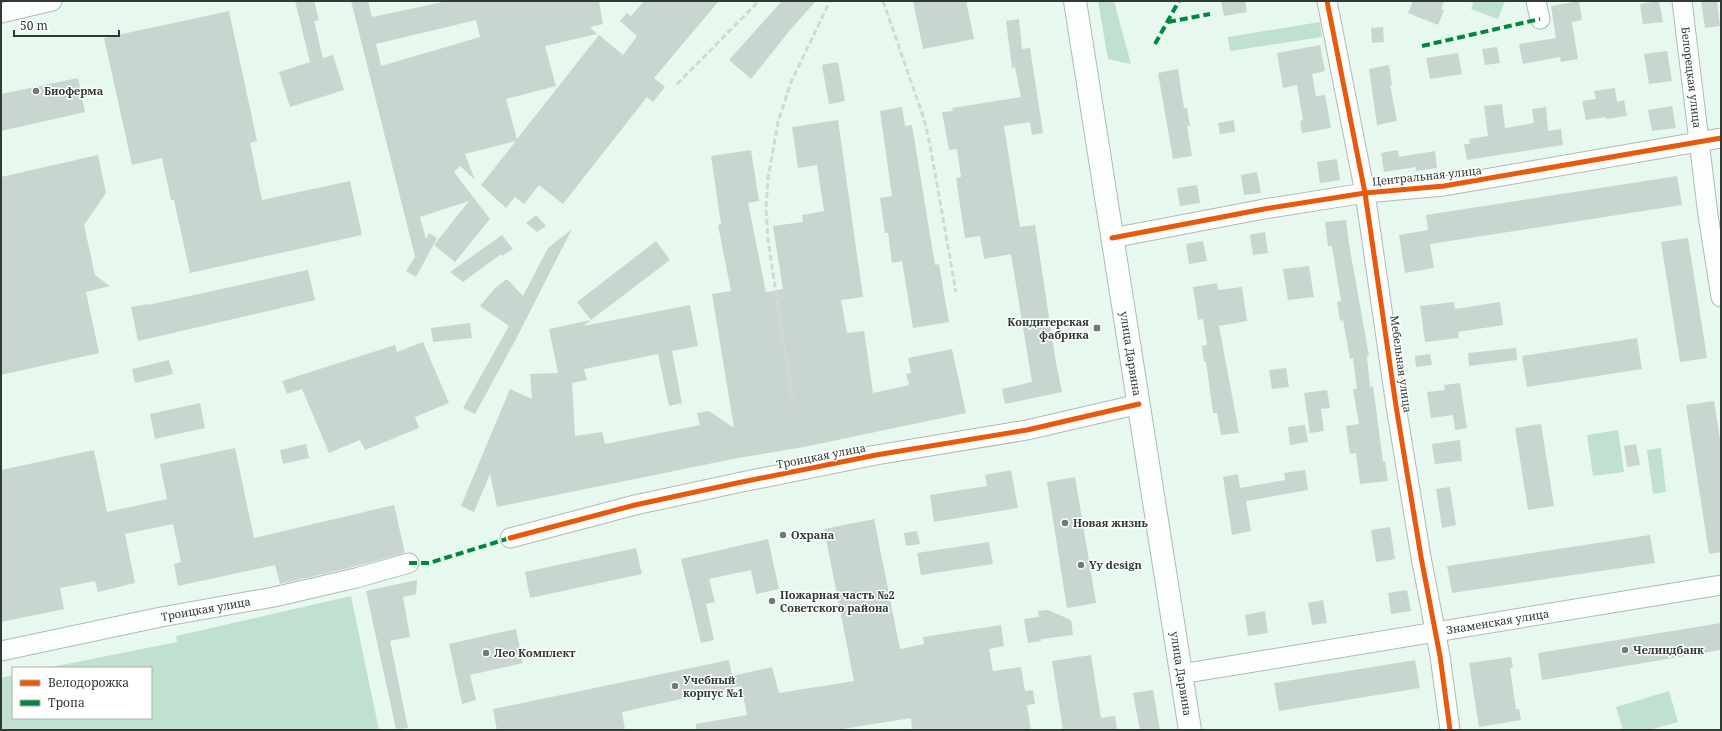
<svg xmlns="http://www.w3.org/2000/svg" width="1722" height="731" font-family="'Noto Serif',serif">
<rect width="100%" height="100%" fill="#e7f8ef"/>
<g fill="#c0e1d0">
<polygon points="1098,1 1114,1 1131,64 1108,59"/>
<polygon points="1474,1 1505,1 1498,19 1471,9"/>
<polygon points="1320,22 1322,37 1230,51 1228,37"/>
<polygon points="1618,430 1624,472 1593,476 1587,435"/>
<polygon points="1661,448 1666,492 1653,494 1647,450"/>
<polygon points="351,596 379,730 1,730 1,678 13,675 13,718 151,718 151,668 47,668 177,642 176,636"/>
<polygon points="1669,691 1678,722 1649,730 1623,730 1616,707"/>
</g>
<g fill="#c9d6cf" fill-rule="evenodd">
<polygon points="295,1 314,1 319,20 314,21 323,58 333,55 344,90 290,107 279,72 310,62"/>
<path d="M351,1H368L372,17L448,1H599L603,24L590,27L597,34L545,46L556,86L506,99L517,139L599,35L623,55L637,36L620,21L627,13L631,16L644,1H719L654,78L665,87L653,102L647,97L563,204L539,185L524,204L515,197L506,208L481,185L516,141L465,154L475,180L460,166L454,172L490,219L455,262L434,245L469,201L420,217L426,239L429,233L437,238L416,277L406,271L415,257ZM476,20L480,37L381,66L376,44Z"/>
<polygon points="782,1 816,1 790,30 751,79 729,60"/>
<polygon points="913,1 966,1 974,39 923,49"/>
<polygon points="1221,1 1245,1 1247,12 1224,16"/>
<polygon points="1413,1 1444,1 1441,9 1444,10 1438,25 1408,13"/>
<polygon points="1579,1 1582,20 1572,22 1578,59 1561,62 1560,57 1523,64 1519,44 1556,38 1551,6"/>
<polygon points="1659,1 1663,22 1643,24 1640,4"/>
<polygon points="1701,1 1717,1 1720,26 1705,28"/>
<polygon points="229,11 257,141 250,143 262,200 350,181 362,235 190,273 174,200 171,200 162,158 132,165 104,38"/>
<polygon points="1019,19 1022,49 1030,48 1043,133 1032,135 1030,122 1004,126 1020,227 1035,225 1056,363 1062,392 1005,404 1002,389 1032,382 1011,254 984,259 980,236 965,238 956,178 961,177 957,149 949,150 942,112 953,111 952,108 1021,97 1015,67 1012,68 1006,21"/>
<polygon points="1383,27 1384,42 1372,43 1371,28"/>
<polygon points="1320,45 1325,71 1312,74 1316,96 1325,95 1331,128 1302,133 1300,121 1303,120 1297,85 1283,88 1277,53"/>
<polygon points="1497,47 1500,63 1485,65 1482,49"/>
<polygon points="1667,51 1672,81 1649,84 1644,54"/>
<polygon points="1458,53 1462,74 1430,79 1426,58"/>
<polygon points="838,62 845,101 829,104 822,65"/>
<polygon points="1389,65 1392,85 1390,85 1397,121 1377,125 1369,69"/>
<polygon points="1178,69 1184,108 1187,108 1190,126 1187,126 1192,156 1173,159 1158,73"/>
<polygon points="78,78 85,112 1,131 1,94"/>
<polygon points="1615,88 1617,102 1624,100 1627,116 1606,119 1606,117 1586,120 1582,101 1596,99 1594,91"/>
<polygon points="1502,104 1505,128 1534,123 1532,109 1546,107 1548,131 1561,129 1563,145 1467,160 1464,144 1470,144 1469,139 1488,136 1484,106"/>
<polygon points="1672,106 1676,128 1652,131 1648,110"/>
<polygon points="902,107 905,126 912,125 935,265 939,264 949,322 913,328 902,261 892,263 888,233 885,233 880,198 892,196 880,111"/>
<polygon points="838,120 863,297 841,300 847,333 864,331 873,393 909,385 906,374 911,373 908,358 952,349 966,413 804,447 738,458 497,507 490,474 474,512 461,506 510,389 532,399 530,374 558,373 549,329 591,320 577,302 656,241 670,260 583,326 690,305 698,346 672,351 682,403 669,406 658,354 584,369 587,380 572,383 575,436 602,432 605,444 700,425 697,413 709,411 734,428 712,294 731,291 718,225 721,224 711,156 751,150 759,201 748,203 766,292 783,289 773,226 803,222 802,215 824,211 817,165 798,168 792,127"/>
<polygon points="1234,120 1235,132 1220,134 1218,123"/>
<polygon points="1398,150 1399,157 1435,151 1437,168 1416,171 1416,167 1384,172 1381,153"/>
<polygon points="98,155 106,193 84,225 95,275 110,286 86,292 99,353 1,375 1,177"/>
<polygon points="1337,159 1340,180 1320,183 1317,162"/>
<polygon points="1257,172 1261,193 1244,195 1241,175"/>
<polygon points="1677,176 1682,205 1430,244 1434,268 1405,273 1399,235 1428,230 1426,215"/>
<polygon points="1197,185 1200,203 1180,206 1177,188"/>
<polygon points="536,215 546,226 537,232 526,223"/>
<polygon points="1346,220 1349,244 1369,356 1367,356 1370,387 1373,386 1383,462 1385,461 1388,481 1360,484 1356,453 1350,454 1346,426 1359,424 1353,389 1357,389 1353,358 1350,359 1343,320 1340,321 1337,302 1341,301 1332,246 1328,246 1325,222"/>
<polygon points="572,229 516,339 475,414 463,408 509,326 480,306 495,288 507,279 523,296 548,248"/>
<polygon points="1265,232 1268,253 1253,255 1250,235"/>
<polygon points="502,235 513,249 502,256 501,254 463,282 450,272"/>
<polygon points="1688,238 1707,358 1680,362 1661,242"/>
<polygon points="1203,241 1207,261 1189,264 1186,244"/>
<polygon points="1309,266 1314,297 1288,300 1283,269"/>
<polygon points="308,270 315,300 138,341 131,307 148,304 148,305"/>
<polygon points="1217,283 1218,290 1242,287 1247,321 1219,326 1239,433 1221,435 1217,413 1213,413 1206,362 1204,362 1202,346 1207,345 1203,319 1198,320 1193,287"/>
<polygon points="1454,302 1455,309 1500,302 1503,325 1458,332 1459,338 1425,342 1420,306"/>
<polygon points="470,323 472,338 433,342 431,328"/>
<polygon points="1637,338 1642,369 1527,387 1522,356"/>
<polygon points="423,342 449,403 415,417 419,428 365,450 360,440 329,453 302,389 287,394 282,381 395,345 397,352"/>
<polygon points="1516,348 1517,360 1469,366 1468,353"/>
<polygon points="1430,354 1432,365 1416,367 1415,356"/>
<polygon points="169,360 173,374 135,383 132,369"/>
<polygon points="1286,368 1289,387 1272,389 1269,370"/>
<polygon points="1460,383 1467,428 1455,430 1453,415 1431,418 1427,392 1445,390 1444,385"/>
<polygon points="1327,390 1330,408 1321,409 1324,431 1310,433 1304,393"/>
<polygon points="1714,401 1721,445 1721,552 1709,554 1686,405"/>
<polygon points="200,403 205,428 155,439 150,414"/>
<polygon points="1541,424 1554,506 1528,510 1515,428"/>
<polygon points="1305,425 1308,442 1290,445 1288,427"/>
<polygon points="1460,440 1462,461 1435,464 1432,444"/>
<polygon points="306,444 309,458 283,464 280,450"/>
<polygon points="1636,444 1640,465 1627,467 1624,446"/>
<polygon points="235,448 254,538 394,505 405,553 353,567 280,584 275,565 178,586 174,564 181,562 173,524 125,534 135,583 98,592 95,581 60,588 64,609 1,622 1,470 94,450 107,512 167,499 160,464"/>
<polygon points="1011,470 1018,508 934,522 930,495 987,486 985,475"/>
<polygon points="1305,470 1308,490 1246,501 1251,531 1232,535 1223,477 1238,474 1240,488 1285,480 1284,473"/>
<polygon points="1075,477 1096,603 1067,608 1047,482"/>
<polygon points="1450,487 1456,525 1442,528 1436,489"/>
<polygon points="874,519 900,649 924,644 923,637 1001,625 1004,646 989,649 993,671 1021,667 1025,691 1033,690 1035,704 1027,705 1031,730 912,730 911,718 837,730 696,730 696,724 747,715 741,686 622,712 625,730 497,730 493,709 729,660 732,676 772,667 779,693 854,681 824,529"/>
<polygon points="1390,527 1395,559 1376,562 1371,530"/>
<polygon points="917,531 920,544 906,546 904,533"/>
<polygon points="1650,535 1655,563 1452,593 1447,566"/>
<polygon points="768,539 779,589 756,594 751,570 709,579 715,602 706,604 714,640 701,643 681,559"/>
<polygon points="989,542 993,564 921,575 917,553"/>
<polygon points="636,548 642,574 530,598 525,572"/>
<polygon points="417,580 416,594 403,597 410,637 390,641 408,728 396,729 366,591"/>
<polygon points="1407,590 1411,611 1391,614 1388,593"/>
<polygon points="1323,600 1327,623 1312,625 1308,603"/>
<polygon points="1048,610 1071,620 1073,635 1041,639 1041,641 1028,643 1024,619 1039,617 1038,611"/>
<polygon points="1265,611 1268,633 1248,636 1245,615"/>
<polygon points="1721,623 1721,650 1542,680 1538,653"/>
<polygon points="516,629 523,663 470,675 476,700 462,704 449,644"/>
<polygon points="1091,655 1101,718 1115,716 1117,730 1063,730 1052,661"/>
<polygon points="1511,657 1513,668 1510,668 1516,709 1519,709 1521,720 1479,727 1469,663"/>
<polygon points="1415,660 1420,688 1279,711 1274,683"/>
<polygon points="1153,690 1160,730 1140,730 1133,693"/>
</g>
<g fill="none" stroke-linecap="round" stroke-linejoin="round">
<defs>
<g id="minor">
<polyline points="1327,1 1365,193 1396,406 1421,557 1440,656 1450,730"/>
<polyline points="1536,1 1540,19"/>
<path id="s1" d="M1682,1L1708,215L1721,297"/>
<polyline points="1,13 52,1"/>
<polyline points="1112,238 1264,209 1365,193 1444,186 1721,138"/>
<polyline points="510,538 635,505 737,483 876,455 1027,430 1139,404"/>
<path id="s2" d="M1,651L161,617L274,597L356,578L409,563"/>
<path id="s3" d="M1181,674L1721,585"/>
</g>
<g id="major">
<path id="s4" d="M1075,1L1190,730"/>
</g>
</defs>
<use href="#minor" stroke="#aebbb4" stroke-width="21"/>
<use href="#major" stroke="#aebbb4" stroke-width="24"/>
<use href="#minor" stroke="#fbfefd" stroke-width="19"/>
<use href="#major" stroke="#fbfefd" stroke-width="22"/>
<g stroke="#d3d8d6" stroke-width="3" stroke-dasharray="6 3" stroke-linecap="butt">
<polyline points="883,1 924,119 930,145 956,292"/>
<polyline points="677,84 759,1"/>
<polyline points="793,403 768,241 766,208 768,178 778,122 791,82 830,1"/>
</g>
<g stroke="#00873e" stroke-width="4" stroke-dasharray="8 4" stroke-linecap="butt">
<polyline points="1168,22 1210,14"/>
<polyline points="1155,44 1179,1"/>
<polyline points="1422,46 1540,19"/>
<polyline points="409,563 429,563 510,538"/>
</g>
<defs>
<g id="cycleway">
<polyline points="1327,1 1365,193 1396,406 1421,557 1440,656 1450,730"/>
<polyline points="1112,238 1264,209 1365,193 1444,186 1721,138"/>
<polyline points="510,538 635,505 737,483 876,455 1027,430 1139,404"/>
</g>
</defs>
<use href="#cycleway" stroke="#fff" stroke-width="8"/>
<use href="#cycleway" stroke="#e8590c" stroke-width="5"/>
</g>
<g fill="#6f7c75" stroke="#fff" stroke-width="1.5">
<circle cx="36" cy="91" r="4"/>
<rect x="1093" y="324" width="8" height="8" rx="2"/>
<circle cx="1065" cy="523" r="4"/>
<circle cx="783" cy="535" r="4"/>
<circle cx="1081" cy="565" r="4"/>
<circle cx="772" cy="601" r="4"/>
<circle cx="1625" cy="650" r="4"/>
<circle cx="486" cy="653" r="4"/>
<circle cx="675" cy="686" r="4"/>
</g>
<g text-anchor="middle" stroke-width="3" stroke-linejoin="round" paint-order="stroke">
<g font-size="11" fill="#2e3a33" stroke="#fff">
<text dy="4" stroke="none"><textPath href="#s1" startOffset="77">Белорецкая улица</textPath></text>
<text transform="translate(1427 176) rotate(-6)" y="4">Центральная улица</text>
<text dy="4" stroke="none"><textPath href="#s4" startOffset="357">улица Дарвина</textPath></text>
<text transform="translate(1401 364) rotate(82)" y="4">Мебельная улица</text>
<text transform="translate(821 456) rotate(-11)" y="4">Троицкая улица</text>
<text dy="4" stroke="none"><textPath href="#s2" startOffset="209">Троицкая улица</textPath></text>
<text dy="4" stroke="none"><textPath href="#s3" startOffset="321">Знаменская улица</textPath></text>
<text dy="4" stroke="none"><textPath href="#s4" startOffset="681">улица Дарвина</textPath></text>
</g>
<g font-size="11" font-weight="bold" fill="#2e3a33" stroke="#fff" text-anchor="start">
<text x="44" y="95">Биоферма</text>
<text x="1089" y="326" text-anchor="end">Кондитерская<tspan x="1089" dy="13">фабрика</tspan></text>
<text x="1073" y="527">Новая жизнь</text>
<text x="791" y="539">Охрана</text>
<text x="1089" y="569">Yy design</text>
<text x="780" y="599">Пожарная часть №2<tspan x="780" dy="13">Советского района</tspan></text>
<text x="1633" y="654">Челиндбанк</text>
<text x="494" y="657">Лео Комплект</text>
<text x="683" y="684">Учебный<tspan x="683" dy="13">корпус №1</tspan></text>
</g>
</g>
<rect width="1722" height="731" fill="none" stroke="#2e3a33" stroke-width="4"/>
<rect x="12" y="667" width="140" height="52" fill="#ffffff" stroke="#abb0ad"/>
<rect x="20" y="680" width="20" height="6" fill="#e8590c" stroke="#abb0ad"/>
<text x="48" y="687" font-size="12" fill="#2e3a33">Велодорожка</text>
<rect x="20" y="700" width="20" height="6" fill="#00873e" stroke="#abb0ad"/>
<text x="48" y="707" font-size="12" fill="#2e3a33">Тропа</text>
<path d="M14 30v6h105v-6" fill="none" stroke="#2e3a33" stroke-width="2"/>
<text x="20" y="30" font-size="12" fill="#2e3a33" stroke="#ffffff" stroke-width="3" paint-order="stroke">50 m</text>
</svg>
